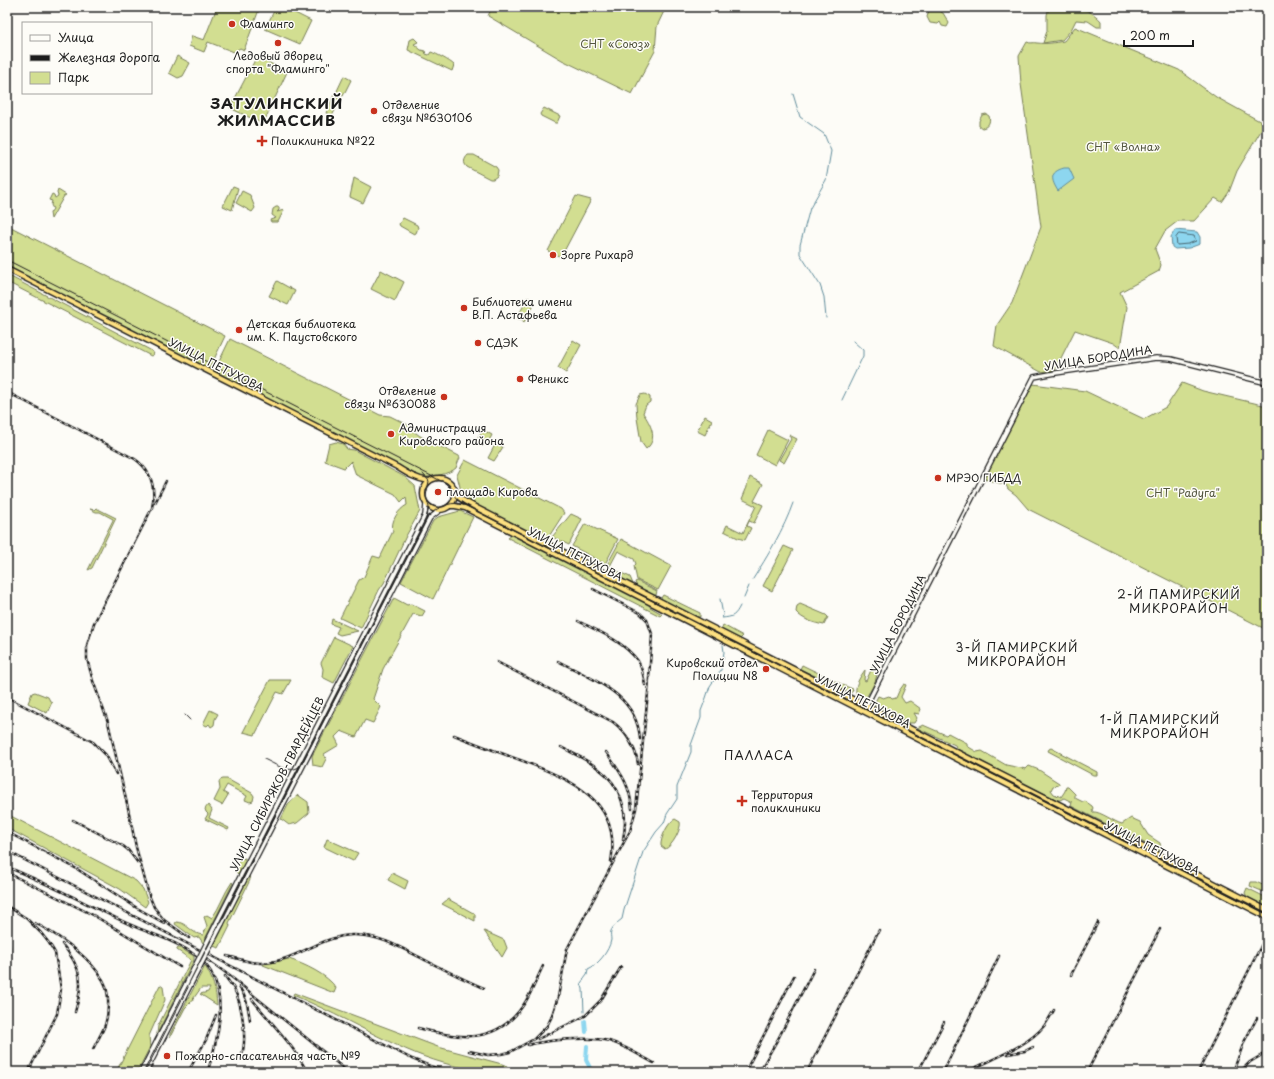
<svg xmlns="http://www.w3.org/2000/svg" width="1274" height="1079" font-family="'Playpen Sans',sans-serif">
<rect width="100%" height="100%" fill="#fdfcf7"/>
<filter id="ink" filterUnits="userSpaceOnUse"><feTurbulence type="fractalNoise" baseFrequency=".025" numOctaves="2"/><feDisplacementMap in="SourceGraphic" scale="8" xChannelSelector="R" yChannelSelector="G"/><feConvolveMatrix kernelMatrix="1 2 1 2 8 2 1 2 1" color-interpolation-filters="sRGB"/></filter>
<g filter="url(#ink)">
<g fill="#d2de91" stroke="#777d56">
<polygon points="217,7 260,7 244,50 240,48 234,52 208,42 204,52 189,46 192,36 204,40"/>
<polygon points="276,7 283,7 311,21 300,44 265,29"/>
<polygon points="492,7 666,7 657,26 655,51 632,94 562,60 488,16"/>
<polygon points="930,7 939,8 941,12 943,13 949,23 947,27 942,26 940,22 938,24 930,23 927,17"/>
<path d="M1049,7C1067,7 1088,5 1101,21V27H1097L1088,21L1076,20L1071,30L1062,40L1043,43L1047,31V15Z"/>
<path d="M1075,27L1179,70L1216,97L1265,124L1237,171L1229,192L1222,202L1215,198L1194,221H1178L1165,231L1155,249L1161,265L1159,271L1120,292L1127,307L1120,348L1113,343L1075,330L1055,370L1041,372L994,346L997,325L1012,303L1041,227L1021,84L1019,56L1027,42C1031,44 1033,42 1037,43C1047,44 1053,43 1064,41Z"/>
<path d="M414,38L418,42L414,44L421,50L425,51L426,54L429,55L431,52C437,54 450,61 454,65L452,71L408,50L410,40Z"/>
<polygon points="177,56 190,63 183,76 178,78 169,73"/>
<polygon points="256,58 265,62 266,61 287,72 263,124 230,108"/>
<polygon points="344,76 351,80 343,96 336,93"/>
<polygon points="334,95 341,99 332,116 326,113"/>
<polygon points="544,108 560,116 557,123 555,123 541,116 540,114"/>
<path d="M986,114L989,116C991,122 988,127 982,128L979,126V121L982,115Z"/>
<path d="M468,155H474L496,167L498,170L497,176L493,179H490L467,167C463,163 464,159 468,155Z"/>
<polygon points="354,178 371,187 363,203 350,197"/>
<polygon points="233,186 238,188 232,210 223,206"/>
<polygon points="58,190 66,195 64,196 51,219 50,213 53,209 51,205 52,201 49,200 52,194 54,195 55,198 58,196 57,193"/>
<polygon points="242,191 250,195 255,208 252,212 236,203"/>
<polygon points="576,196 591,200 561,257 548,251"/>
<polygon points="276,207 279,207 279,210 277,212 284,210 278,222 271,222 270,220 276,218 272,215 273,209"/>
<polygon points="403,218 417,225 418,228 416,233 414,234 400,226 399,224"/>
<polygon points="7,225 225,336 209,370 7,266"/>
<polygon points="381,270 404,282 395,301 371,289"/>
<polygon points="7,275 152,351 154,354 151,356 7,282"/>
<polygon points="277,281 295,291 288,305 269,296"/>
<path d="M528,297L530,299L533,307L524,322L521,319H518C518,312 525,307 525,300Z"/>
<path d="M230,339L380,415L390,416L408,425L412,430L420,436L459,456L460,458C458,461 457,465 456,468C450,474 429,478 421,477L214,372Z"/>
<polygon points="573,340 581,345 566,373 558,368"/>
<polygon points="1182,383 1203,391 1267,406 1267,630 1028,509 1016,495 1008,489 1006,485 984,479 1033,384 1085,391 1144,419 1166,407"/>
<path d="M645,394L650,397V402L646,405L643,413C650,423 659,439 646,449L641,442L637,418L636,404L640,395Z"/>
<polygon points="705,416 712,420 705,435 697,431"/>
<polygon points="483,430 492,435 487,445 484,444 483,446 475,443"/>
<polygon points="768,430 788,440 775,465 756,455"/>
<polygon points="789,435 797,439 784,463 779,460 791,439"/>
<path d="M336,442L343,444L347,449L354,450L405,477L415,486L420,511L406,536L384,583L379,590L361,628L340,618L359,580L364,577L373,556L380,558L393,531C390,521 399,509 407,505L406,497L401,502L395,494L356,475L351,461L344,468L325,461L329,444Z"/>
<polygon points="496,443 503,447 494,461 488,458"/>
<polygon points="465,460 561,509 564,513 546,541 471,502 462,495 457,475"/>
<polygon points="750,477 763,484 754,501 763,505 754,523 749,521 747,526 751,528 745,540 738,538 724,531 727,525 743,533 756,506 742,499 747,487 747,485"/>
<polygon points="96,508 116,518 92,568 88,570 113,520 113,519 100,512 96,512 90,509 94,510"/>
<polygon points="460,511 473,517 433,599 401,582 433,521 438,517"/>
<polygon points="571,514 582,519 569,545 552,537"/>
<polygon points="585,524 618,539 605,564 572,546"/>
<polygon points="512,535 650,604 650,607 662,614 660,616 508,538"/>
<polygon points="621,539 671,566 658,590 637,580 634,566 636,564 634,559 618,551 610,566 607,565"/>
<polygon points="784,546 793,550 772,591 763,586"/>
<polygon points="613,569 630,577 633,584 608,572"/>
<polygon points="637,581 657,591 656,595 654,596 637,587 635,582"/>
<polygon points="663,595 698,612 700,613 700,617 698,617 662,600 661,598"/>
<polygon points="394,598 407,605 411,604 425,611 422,616 413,614 383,669 373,699 381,707 373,723 365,720 356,737 341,731 335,737 339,745 324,754 326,759 322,767 313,765 312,756"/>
<path d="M800,604L826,615L828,617L824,625C814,623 803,620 796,612L797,606Z"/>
<polygon points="332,619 358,631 340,635 336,633 339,627 331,624"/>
<polygon points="723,625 743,636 740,639 721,630"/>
<polygon points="334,637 353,646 334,683 322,677 323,669 321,663"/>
<path d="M802,665L845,686L853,689L852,692L849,693C833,684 817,677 800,669Z"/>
<path d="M873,666L876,667C880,677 871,690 865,699L861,695L857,696C853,687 860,677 865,670L864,680L866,681Z"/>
<polygon points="270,680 291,680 283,694 277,692 255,735 243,732"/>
<polygon points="904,684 906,685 901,697 905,703 910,701 921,709 919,714 914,713 917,718 914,723 908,723 871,703 875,702 878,696 883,698 889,696 892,699 896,698 899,691"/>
<polygon points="35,692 48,697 50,701 52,702 47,713 28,703 32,693"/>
<polygon points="210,710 218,714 215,719 214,725 211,727 209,724 207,726 203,724"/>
<path d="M923,725L946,735L948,733L967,743V746L977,752L982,751L1006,765L1026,769L1029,766L1039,770L1059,783V785L1053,786L1051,790L1054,794L1061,797L1065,791L1066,787H1068L1075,794V798L1083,802L1085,801L1092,806L1093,808L1092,810L1093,812C1100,811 1114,822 1122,824L1131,818L1140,822L1148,835L1160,843L1161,849L1160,851L1071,806L1072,802L1064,798L1060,800H1057L957,749L955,745L917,728Z"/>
<polygon points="1051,748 1097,772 1097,775 1093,775 1048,751 1049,749"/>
<polygon points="223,779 227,779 252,793 254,796 253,801 250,802 245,800 247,796 227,785 223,792 228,795 222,805 214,801 220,789 219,782 220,780"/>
<polygon points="298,795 308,802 309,813 297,823 289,825 281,819 289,803"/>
<polygon points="208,805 212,810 209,818 229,828 228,830 205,819 208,814 206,812 205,809"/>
<polygon points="7,814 136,881 143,889 148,902 145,907 120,889 7,828"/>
<path d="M675,819L680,822C682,828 672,847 665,849L661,846C660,839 668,822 675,819Z"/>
<polygon points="327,839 358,853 353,861 324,847"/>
<polygon points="245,858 245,863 239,875 235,871 235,868 240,859"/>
<polygon points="392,873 408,881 405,889 388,880"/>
<polygon points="249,875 250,880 229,923 230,926 219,948 213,946"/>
<path d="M232,882L233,883L203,943L199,937L194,938L175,924L176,922C187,922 191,934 203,935L207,926L204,917L207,915L212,918C220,907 224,893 232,882Z"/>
<polygon points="1251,882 1256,882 1267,887 1267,891 1266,893 1250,886"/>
<polygon points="1247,888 1267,898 1267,907 1247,897 1245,893"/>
<polygon points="448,899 475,914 475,921 442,904"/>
<polygon points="484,931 504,940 507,948 502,957"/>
<polygon points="177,948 180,948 194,956 194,960 157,1034 158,1026 191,960 177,950"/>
<path d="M289,959C304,964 328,975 336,988L334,993L263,965V964Z"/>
<path d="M205,966C213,979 216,990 217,1005L200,994L208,992L210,988H201L191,1002L185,1008L170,1037V1034Z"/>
<polygon points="160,985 163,987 165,1000 149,1036 150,1047 137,1072 116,1072"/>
<path d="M294,993L438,1047L502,1064L507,1066V1072C445,1072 401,1048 348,1021C330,1012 312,1003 293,995Z"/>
</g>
<g fill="#8dd6ef" stroke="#608c9b">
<path d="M1064,168H1069L1074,179L1058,191C1051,180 1049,172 1064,168Z"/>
<polygon points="1175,230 1197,232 1200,237 1200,244 1189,248 1175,249 1172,247 1171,237"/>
</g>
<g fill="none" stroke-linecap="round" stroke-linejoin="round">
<polygon stroke="#496670" stroke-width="1" points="1179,234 1194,236 1196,241 1188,244 1177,245 1176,238"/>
<g stroke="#608c9b" stroke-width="1">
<polyline points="793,94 800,117 824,134 831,151 826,180 810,208 800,245 800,254 820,285 824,297 826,318"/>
<polyline points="842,400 863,356 863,350 853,341"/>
<path d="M753,579C767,557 784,529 793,503"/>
<polyline points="744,598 749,586"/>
<path d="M720,599L723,615L722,618C733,617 735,616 740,606"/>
<path d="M584,1012L583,989L581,983L587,975L588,969C598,965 609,951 611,940C611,937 610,934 611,931C613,926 618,922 622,919L624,910L643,852L656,832L664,823L667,814L677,799V787L691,752V745L701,718V711L706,698L710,686L721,670L724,652L723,645"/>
</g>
<g stroke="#8dd6ef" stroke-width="4">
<polyline points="585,1021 586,1032"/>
<polyline points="587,1046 586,1060 592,1072"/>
</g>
<defs>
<g id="secondary">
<polyline points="866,706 1034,377 1056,373 1156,358 1171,359 1267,383"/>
<polyline points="217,922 425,515 426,504"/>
<polyline points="222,924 430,518 439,511"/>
<polyline points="141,1072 186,984"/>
<polyline points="146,1072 190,986"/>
</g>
<g id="trunk">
<path d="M7,269L397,467C408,474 416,479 429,481"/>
<circle cx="439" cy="494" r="16"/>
<polyline points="455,492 459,498 477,508 1267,910"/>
<polyline points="450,506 455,506 465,508 1267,917"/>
</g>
</defs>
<use href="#secondary" stroke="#1c1c1c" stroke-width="6"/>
<use href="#trunk" stroke="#1c1c1c" stroke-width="7"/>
<use href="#secondary" stroke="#fdfcf7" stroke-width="3.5"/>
<use href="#trunk" stroke="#fde080" stroke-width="4"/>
<g stroke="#1c1c1c" stroke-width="1">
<path d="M7,260L445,483C454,490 450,496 463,503"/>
<polyline points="423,474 429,481 426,496 429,507 426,518"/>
<polyline points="185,715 190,720"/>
<path d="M264,759C275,764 291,776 301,765"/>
<path d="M145,1072L427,518C434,509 449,501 461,504C468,506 475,511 482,514L1267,914"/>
</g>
<defs>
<g id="rail">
<path d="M7,392L135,459C152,471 156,488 152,508L94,623L87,645V659L93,681L108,722L128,808L136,847L149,895L154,907L164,920L189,938"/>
<polyline points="155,503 166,481"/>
<path d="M578,621C600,632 623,641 638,661C642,668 644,678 645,685"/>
<path d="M558,661C592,679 637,694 640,739"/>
<path d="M497,662L613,722C626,732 636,748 638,764"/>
<polyline points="7,697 93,742 106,755 116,774"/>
<path d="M454,735C477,744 500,753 523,761C571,780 622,800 611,862"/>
<path d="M561,747C574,754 588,760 599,769C621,785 629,813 623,839"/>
<path d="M606,752C620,772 630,784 632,809"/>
<polyline points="73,820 123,846 128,850 138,863"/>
<polyline points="7,832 77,869 137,908 164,923"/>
<polyline points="7,851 412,1059 430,1066 450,1072"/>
<path d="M7,867C50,884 90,906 131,925C151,934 174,940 192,953C200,958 206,964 211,972C227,1001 218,1038 209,1067L206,1072"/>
<polyline points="12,875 93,915 180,967"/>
<polyline points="7,906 26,918 41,933 49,943 55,953 61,989 57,1014 28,1072"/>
<path d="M35,923C59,936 89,956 103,980C110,992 109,1012 105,1025C102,1033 97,1041 93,1049"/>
<path d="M7,936C12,950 10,987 7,1003"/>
<path d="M62,944C82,968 84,983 75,1012"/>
<path d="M227,956C237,958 249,963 260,963C294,963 320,936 352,935C380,934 405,950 429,962C447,971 465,980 484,988"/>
<path d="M202,957C222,968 240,984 258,999C288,1023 318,1047 348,1072"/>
<polyline points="1071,975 1098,922"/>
<path d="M225,976C228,981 232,985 234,989C242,1004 248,1041 241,1057"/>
<path d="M239,987C247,997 248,1008 250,1020"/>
<path d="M252,999C270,1022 294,1045 307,1072"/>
<path d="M418,1028C458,1039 495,1045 522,1007C531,995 536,980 543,966"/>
<polyline points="538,1039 585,1016 601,1000 621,967"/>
<path d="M528,1045C547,1040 589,1036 609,1041C625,1046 639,1055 654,1063"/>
<polyline points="469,1051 488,1055 501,1054 510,1052 534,1039 547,1026 551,1018 558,997 567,949 630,831 636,809 648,693 652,634 647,620 640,613 593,589"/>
<polyline points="1008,1054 1025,1051 1033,1047"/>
<polyline points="188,1072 206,1040 216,1015"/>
<polyline points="745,1072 794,976"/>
<polyline points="758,1072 763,1065 779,1037 814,969"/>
<polyline points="807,1072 879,930"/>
<polyline points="918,1072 944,1022"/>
<polyline points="943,1072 999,956"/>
<path d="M967,1072C991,1059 1027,1047 1044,1026C1048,1021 1051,1015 1054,1010"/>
<polyline points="1087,1072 1160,929"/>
<polyline points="1198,1072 1267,934"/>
<polyline points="1233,1072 1244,1042 1257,1018"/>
<polyline points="1240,1072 1250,1062 1267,1052"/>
</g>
</defs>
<use href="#rail" stroke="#1c1c1c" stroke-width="2.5"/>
<use href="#rail" stroke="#fdfcf7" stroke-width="1" stroke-dasharray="3" stroke-linecap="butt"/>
<defs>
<g id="secondary-bridge">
<polyline points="186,984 217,922"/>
<polyline points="190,986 222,924"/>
</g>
</defs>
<use href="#secondary-bridge" stroke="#1c1c1c" stroke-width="6" stroke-linecap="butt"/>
<use href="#secondary-bridge" stroke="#fdfcf7" stroke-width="3.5"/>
</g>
</g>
<g fill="#c8321e" stroke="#fdfcf7" stroke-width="1.5">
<circle cx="232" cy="24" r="4"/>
<circle cx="278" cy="43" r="4"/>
<circle cx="374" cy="111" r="4"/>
<path d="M260 135h4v4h4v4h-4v4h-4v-4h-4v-4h4z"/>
<circle cx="553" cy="255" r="4"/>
<circle cx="464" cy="308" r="4"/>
<circle cx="239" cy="330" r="4"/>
<circle cx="478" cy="343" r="4"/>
<circle cx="520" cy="379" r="4"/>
<circle cx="444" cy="397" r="4"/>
<circle cx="391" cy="434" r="4"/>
<circle cx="938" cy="478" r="4"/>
<circle cx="438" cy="492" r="4"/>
<circle cx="766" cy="669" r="4"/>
<path d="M740 795h4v4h4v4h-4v4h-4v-4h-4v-4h4z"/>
<circle cx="167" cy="1056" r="4"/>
</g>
<g text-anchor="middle" stroke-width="3" stroke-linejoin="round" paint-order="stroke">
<g font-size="11" fill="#1c1c1c" stroke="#fdfcf7" text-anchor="start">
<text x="240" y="28">Фламинго</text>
<text x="278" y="60" text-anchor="middle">Ледовый дворец<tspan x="278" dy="13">спорта "Фламинго"</tspan></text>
<text x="382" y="109">Отделение<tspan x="382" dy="13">связи №630106</tspan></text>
<text x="271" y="145">Поликлиника №22</text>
<text x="561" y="259">Зорге Рихард</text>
<text x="472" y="306">Библиотека имени<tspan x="472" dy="13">В.П. Астафьева</tspan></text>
<text x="247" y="328">Детская библиотека<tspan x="247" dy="13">им. К. Паустовского</tspan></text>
<text x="486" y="347">СДЭК</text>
<text x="528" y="383">Феникс</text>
<text x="436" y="395" text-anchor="end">Отделение<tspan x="436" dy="13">связи №630088</tspan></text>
<text x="399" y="432">Администрация<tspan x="399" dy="13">Кировского района</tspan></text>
<text x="946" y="482">МРЭО ГИБДД</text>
<text x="446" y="496">площадь Кирова</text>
<text x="758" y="667" text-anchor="end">Кировский отдел<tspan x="758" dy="13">Полиции N8</tspan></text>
<text x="751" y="799">Территория<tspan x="751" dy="13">поликлиники</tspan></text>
<text x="175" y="1060">Пожарно-спасательная часть №9</text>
</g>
<g font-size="11" fill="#53563f" stroke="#fdfcf7">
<text x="615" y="48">СНТ «Союз»</text>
<text x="1123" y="151">СНТ «Волна»</text>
<text x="1183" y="497">СНТ "Радуга"</text>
</g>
<g font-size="11" fill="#1c1c1c" stroke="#fdfcf7">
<text transform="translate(1098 358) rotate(-9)" y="4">УЛИЦА БОРОДИНА</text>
<text transform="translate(216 365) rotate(27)" y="4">УЛИЦА ПЕТУХОВА</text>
<text transform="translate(575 554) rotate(27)" y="4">УЛИЦА ПЕТУХОВА</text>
<text transform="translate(898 624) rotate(-63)" y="4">УЛИЦА БОРОДИНА</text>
<text transform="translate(863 701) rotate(27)" y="4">УЛИЦА ПЕТУХОВА</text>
<text transform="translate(277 784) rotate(-63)" y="4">УЛИЦА СИБИРЯКОВ-ГВАРДЕЙЦЕВ</text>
<text transform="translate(1152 848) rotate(27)" y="4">УЛИЦА ПЕТУХОВА</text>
</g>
<g font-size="12" letter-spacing="1" fill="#1c1c1c" stroke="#fdfcf7">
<text x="1179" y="599">2-Й ПАМИРСКИЙ<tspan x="1179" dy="14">МИКРОРАЙОН</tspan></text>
<text x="1017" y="652">3-Й ПАМИРСКИЙ<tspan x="1017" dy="14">МИКРОРАЙОН</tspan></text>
<text x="1160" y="724">1-Й ПАМИРСКИЙ<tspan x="1160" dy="14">МИКРОРАЙОН</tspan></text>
<text x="759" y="760">ПАЛЛАСА</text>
</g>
<g font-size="15" font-weight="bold" letter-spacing="1" fill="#1c1c1c" stroke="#fdfcf7">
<text x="277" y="109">ЗАТУЛИНСКИЙ<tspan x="277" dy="17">ЖИЛМАССИВ</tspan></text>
</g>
</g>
<rect width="1274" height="1079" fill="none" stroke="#fdfcf7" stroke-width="24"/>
<rect x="12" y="12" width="1250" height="1055" fill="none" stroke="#1c1c1c" stroke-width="1.5" filter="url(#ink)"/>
<rect x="22" y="22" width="130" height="72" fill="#fdfcf7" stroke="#a3a29f"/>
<rect x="30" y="35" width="20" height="6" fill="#fdfcf7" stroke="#a3a29f"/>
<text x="58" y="42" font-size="12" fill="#1c1c1c">Улица</text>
<rect x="30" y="55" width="20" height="6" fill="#1c1c1c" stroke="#a3a29f"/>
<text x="58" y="62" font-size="12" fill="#1c1c1c">Железная дорога</text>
<rect x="30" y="72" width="20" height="12" fill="#d2de91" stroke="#a3a29f"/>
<text x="58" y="82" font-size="12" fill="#1c1c1c">Парк</text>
<path d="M1124 40v6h69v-6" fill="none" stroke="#1c1c1c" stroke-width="2"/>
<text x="1130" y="40" font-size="12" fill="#1c1c1c" stroke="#fdfcf7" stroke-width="3" paint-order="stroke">200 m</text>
</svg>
